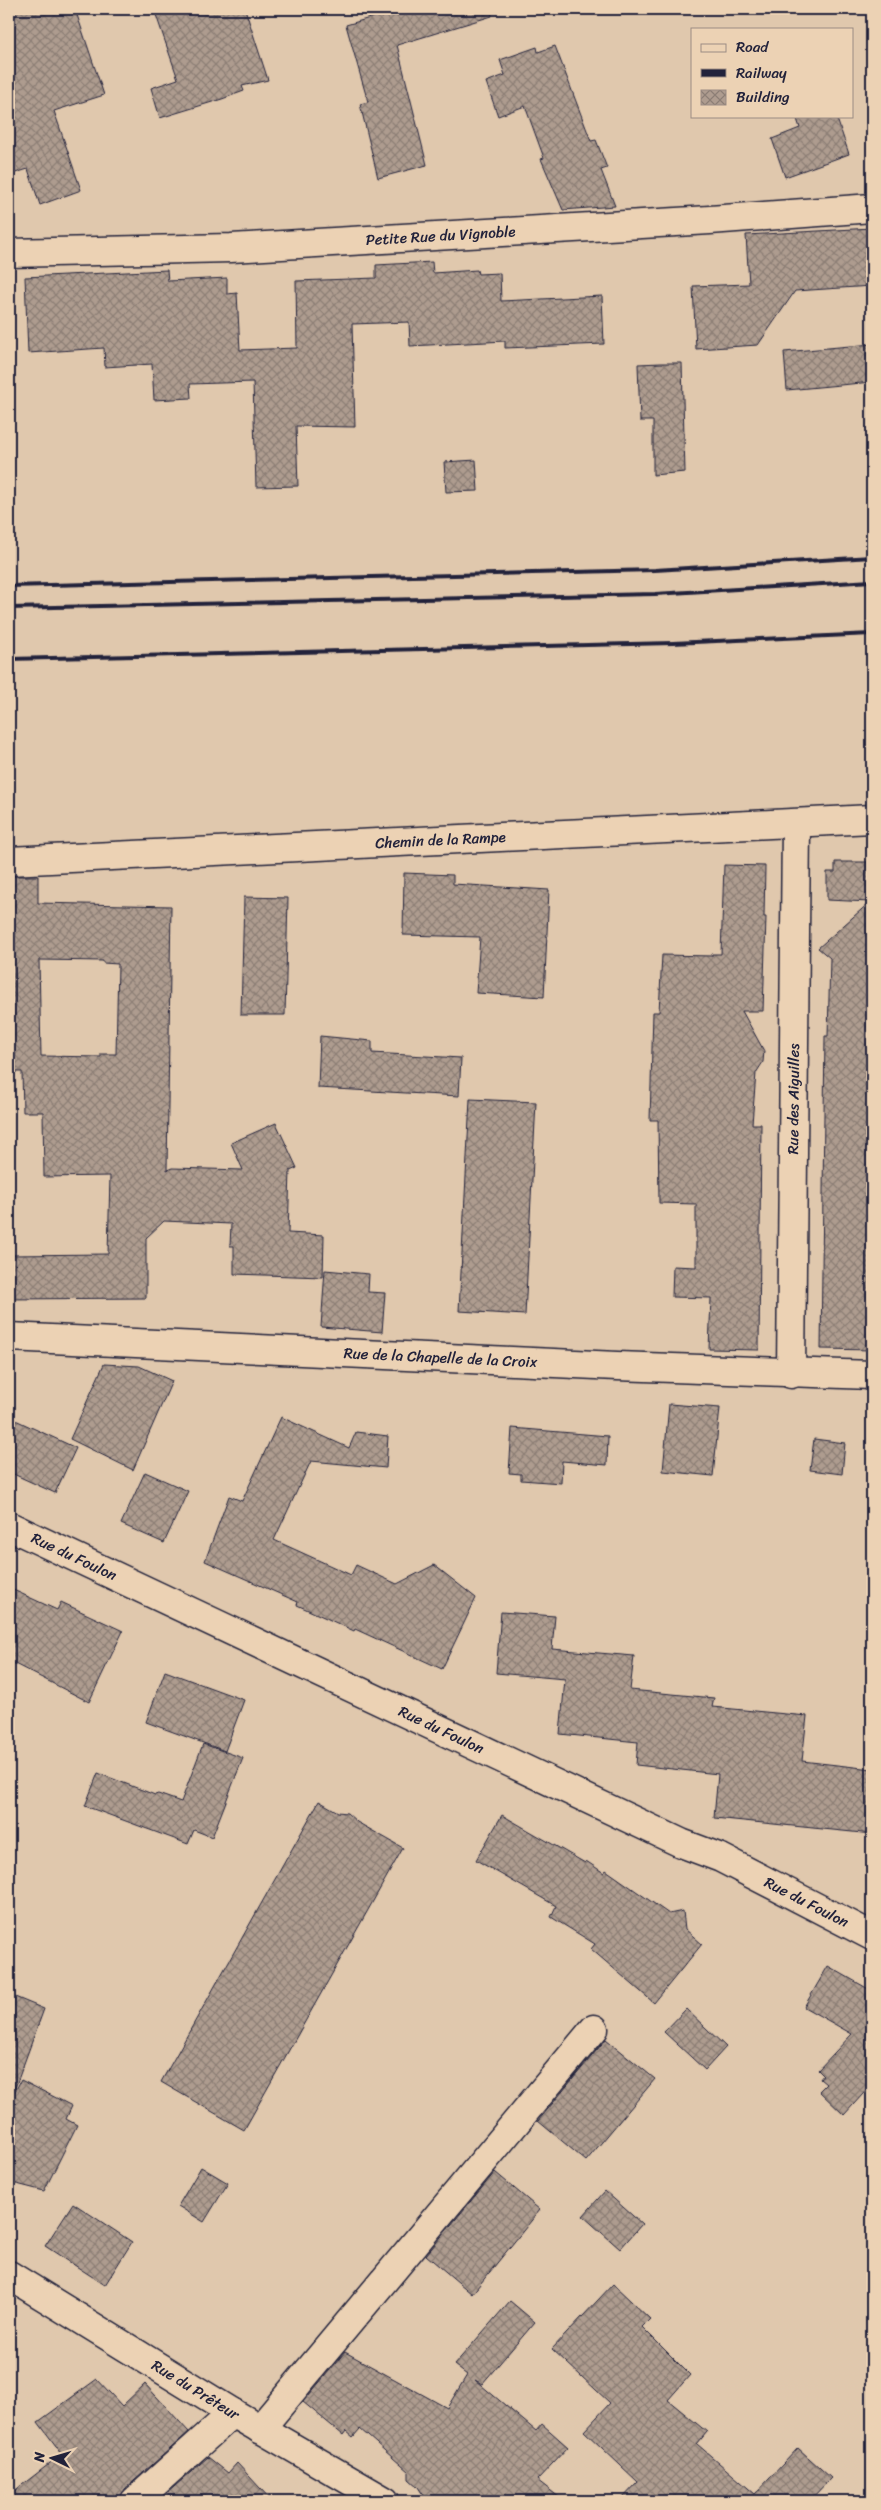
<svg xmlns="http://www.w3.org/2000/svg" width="881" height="2510" font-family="Sriracha,sans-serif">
<defs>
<pattern id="building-cross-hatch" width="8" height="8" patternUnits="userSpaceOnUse" patternTransform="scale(1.25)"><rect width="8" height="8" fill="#ae9c8f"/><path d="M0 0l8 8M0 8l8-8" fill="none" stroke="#8d7f76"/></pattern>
</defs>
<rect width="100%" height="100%" fill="#e0c8ad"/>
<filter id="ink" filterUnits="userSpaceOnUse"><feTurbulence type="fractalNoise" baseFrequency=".02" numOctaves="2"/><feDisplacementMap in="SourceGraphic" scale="10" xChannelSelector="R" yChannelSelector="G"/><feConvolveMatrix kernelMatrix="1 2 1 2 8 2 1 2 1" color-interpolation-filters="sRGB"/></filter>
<g filter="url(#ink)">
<g fill="url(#building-cross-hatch)" stroke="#22223b" fill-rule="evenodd">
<polygon points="9,9 75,9 104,95 54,111 81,190 40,205 28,169 9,175"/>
<polygon points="154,9 245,9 268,80 242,86 244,91 222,99 160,118 151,88 178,79"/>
<polygon points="401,9 491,9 492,16 397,45 427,165 378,178 360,104 368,102 346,25"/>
<polygon points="555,46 591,141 596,140 607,168 601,170 615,206 563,210 541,159 544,158 525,106 498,116 486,82 505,75 500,60 537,47 538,52"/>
<polygon points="796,116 836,116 849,154 785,177 772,139 800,128"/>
<polygon points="872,228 872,286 795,291 758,345 696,349 693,286 749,284 746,235"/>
<polygon points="432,262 433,273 477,270 478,274 500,273 501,301 602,296 604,344 505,348 505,341 410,346 409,322 352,324 355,427 296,426 298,486 256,487 253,382 190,384 191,398 154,400 152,364 105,367 104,348 28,353 25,277 167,270 168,281 227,278 227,294 237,293 240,350 297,348 296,281 376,278 376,265"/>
<polygon points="872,344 872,382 787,390 784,352"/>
<polygon points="661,363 682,363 685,472 653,475 653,421 640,421 638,364"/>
<polygon points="476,460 478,491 446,492 444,462"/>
<polygon points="835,862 872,862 872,1087 869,1087 869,1146 872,1146 872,1350 821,1349 825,1036 828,1036 830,958 818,948 870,902 827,900 827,872 835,872"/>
<polygon points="724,865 765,866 764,917 766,917 763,1011 742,1011 764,1051 763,1062 756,1073 752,1124 761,1124 759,1350 709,1349 711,1298 672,1297 673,1266 696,1267 696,1204 659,1203 658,1120 650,1120 653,1012 659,1012 662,955 712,956 712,954 721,954"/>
<polygon points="404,873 453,875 453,884 549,890 544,997 476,993 480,937 403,935"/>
<path d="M9,876H38V903L171,906L167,1170L172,1168L243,1170L231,1143L276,1123L297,1168L290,1171L288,1233L324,1235L323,1277L234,1274V1246H230L231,1224L164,1221L146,1238V1298L9,1299V1255L108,1254L110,1176L44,1177L43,1112H23L22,1072H9ZM39,960L103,961V963L118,964L116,1054H101V1057L41,1056Z"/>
<polygon points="244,897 288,898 285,1015 241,1015"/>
<polygon points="320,1036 372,1041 372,1053 461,1058 459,1096 318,1088"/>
<polygon points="470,1099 536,1102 525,1315 459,1311"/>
<polygon points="325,1270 369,1274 368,1292 385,1293 382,1332 321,1327"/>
<polygon points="104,1364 139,1366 172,1381 133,1470 70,1439"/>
<polygon points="669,1404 720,1408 713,1476 663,1471"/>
<polygon points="9,1417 76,1448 55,1493 9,1472"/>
<polygon points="281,1417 349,1448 356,1432 388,1436 386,1468 311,1461 274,1540 351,1575 356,1565 397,1584 434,1565 476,1598 442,1669 355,1629 354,1631 326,1618 297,1605 298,1602 205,1561 229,1496 242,1501"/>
<polygon points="512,1428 608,1436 607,1465 562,1461 561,1483 521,1480 521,1474 509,1473"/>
<polygon points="814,1439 845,1443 842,1474 810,1470"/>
<polygon points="145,1472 188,1491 164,1543 121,1524"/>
<polygon points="9,1588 57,1610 61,1602 123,1631 89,1702 9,1661"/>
<polygon points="501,1612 555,1616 552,1649 634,1656 630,1690 714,1698 712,1707 807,1716 802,1761 872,1769 872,1834 714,1818 718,1774 636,1765 638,1742 560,1734 565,1679 496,1673"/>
<polygon points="165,1671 244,1700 225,1751 146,1722"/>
<polygon points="203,1744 243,1758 212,1837 194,1830 188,1844 85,1806 98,1773 155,1795 158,1794 181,1802"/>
<polygon points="319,1801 338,1812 347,1813 357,1822 403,1848 244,2130 161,2082"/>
<polygon points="502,1815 585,1863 586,1861 604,1873 606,1870 669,1914 683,1911 685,1929 702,1944 654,2003 591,1949 595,1944 551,1917 556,1906 476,1860"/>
<polygon points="828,1966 872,1991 872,2084 844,2115 819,2091 826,2084 820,2079 823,2075 818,2070 852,2034 804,2007"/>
<polygon points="15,1997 44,2009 12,2096 9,2095 9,2015"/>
<polygon points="686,2009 726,2047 705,2070 664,2032"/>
<polygon points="606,2039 655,2079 586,2161 538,2121"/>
<polygon points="21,2080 72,2106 66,2119 77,2125 44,2191 9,2182 9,2103"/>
<polygon points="201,2167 228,2183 204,2222 178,2206"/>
<polygon points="495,2172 540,2210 472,2294 426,2255"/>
<polygon points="605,2191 642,2224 620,2249 583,2216"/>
<polygon points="73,2203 132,2242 105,2285 45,2246"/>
<polygon points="613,2284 650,2319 642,2327 690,2375 668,2400 707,2432 697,2444 755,2494 798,2448 831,2478 809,2501 620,2501 638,2482 584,2431 610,2403 552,2349"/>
<polygon points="510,2301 535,2322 482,2384 475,2380 536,2431 542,2424 568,2447 537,2480 564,2501 427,2501 418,2487 409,2479 409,2472 360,2429 353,2437 346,2431 343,2435 303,2402 345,2352 447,2408 467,2375 454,2365"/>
<polygon points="97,2379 122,2406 145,2384 189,2432 125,2489 120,2501 9,2501 9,2495 62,2454 38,2422"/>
<polygon points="208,2457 228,2473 237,2463 272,2501 158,2501"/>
</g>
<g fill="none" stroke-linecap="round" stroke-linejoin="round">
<defs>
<g id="street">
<path id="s1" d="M9,253L231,248L710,220L872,208"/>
<path id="s2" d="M9,861L872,819"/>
<path id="s3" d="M9,1337L617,1366L872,1375"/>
<path id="s4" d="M791,1374L796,824"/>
<path id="s5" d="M9,1526L681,1843L721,1858L872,1936"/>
<path id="s6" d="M9,2275L233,2413L385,2501"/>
<polyline points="260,2429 594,2029"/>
<polyline points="135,2501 233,2413"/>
</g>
</defs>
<use href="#street" stroke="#22223b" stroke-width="31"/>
<use href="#street" stroke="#ecd2b4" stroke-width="28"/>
<g stroke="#22223b" stroke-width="4">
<polyline points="9,586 655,570 872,557"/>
<polyline points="9,608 655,594 872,581"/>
<polyline points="9,659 673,643 872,634"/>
</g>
</g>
</g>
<g text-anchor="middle" stroke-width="4" stroke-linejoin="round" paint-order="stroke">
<g font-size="15" fill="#22223b" stroke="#ecd2b4">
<text dy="5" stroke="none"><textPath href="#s1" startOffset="432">Petite Rue du Vignoble</textPath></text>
<text dy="5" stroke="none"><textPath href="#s2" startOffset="432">Chemin de la Rampe</textPath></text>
<text dy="5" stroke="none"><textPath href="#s4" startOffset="275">Rue des Aiguilles</textPath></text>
<text dy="5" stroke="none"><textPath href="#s3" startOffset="432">Rue de la Chapelle de la Croix</textPath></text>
<text dy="5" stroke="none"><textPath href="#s5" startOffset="72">Rue du Foulon</textPath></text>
<text dy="5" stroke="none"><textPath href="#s5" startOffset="478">Rue du Foulon</textPath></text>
<text dy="5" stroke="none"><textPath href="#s5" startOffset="882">Rue du Foulon</textPath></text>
<text dy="5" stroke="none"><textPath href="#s6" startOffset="219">Rue du Prêteur</textPath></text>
</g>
</g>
<rect width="881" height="2510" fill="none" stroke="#ecd2b4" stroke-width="30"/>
<rect x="15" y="15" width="851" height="2480" fill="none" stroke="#22223b" stroke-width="2" filter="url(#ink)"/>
<rect x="691" y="28" width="162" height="90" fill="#ecd2b4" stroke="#9b8c84"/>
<rect x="701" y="44" width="25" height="8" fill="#ecd2b4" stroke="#9b8c84"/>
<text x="736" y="52" font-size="15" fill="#22223b">Road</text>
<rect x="701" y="69" width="25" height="8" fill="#22223b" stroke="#9b8c84"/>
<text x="736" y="78" font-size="15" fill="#22223b">Railway</text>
<rect x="701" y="90" width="25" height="15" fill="url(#building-cross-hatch)" stroke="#9b8c84"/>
<text x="736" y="102" font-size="15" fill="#22223b">Building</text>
<g transform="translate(52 2458) rotate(275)" stroke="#ecd2b4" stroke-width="4" paint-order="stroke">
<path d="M0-4L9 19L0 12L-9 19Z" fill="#22223b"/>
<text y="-8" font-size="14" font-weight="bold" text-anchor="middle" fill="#22223b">N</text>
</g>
</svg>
